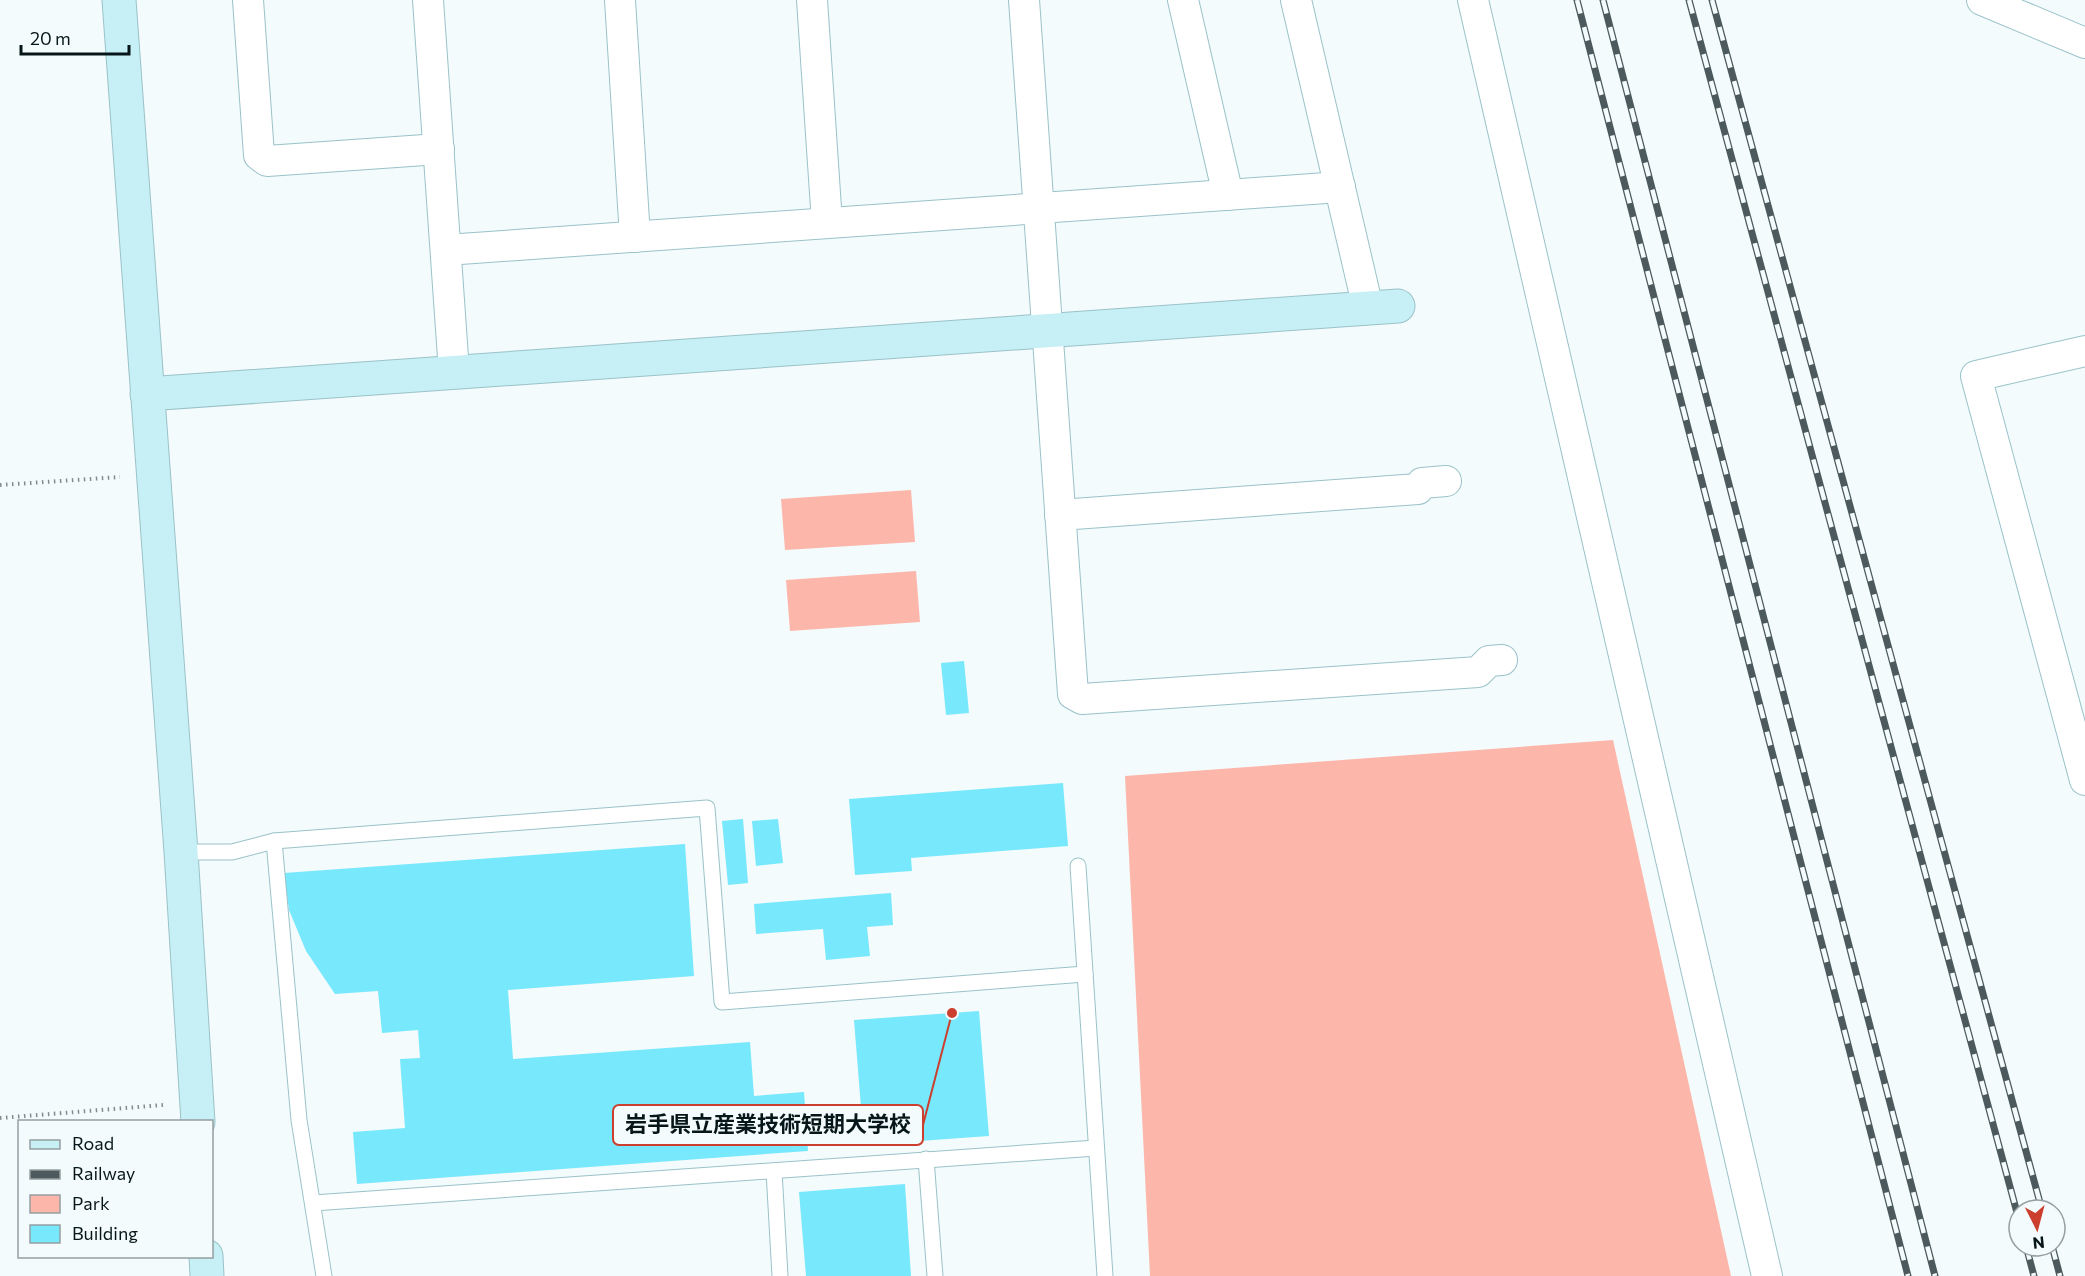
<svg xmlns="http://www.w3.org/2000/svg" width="2085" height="1276" font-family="Commissioner,'Noto Sans JP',sans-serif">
<rect width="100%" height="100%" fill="#f3fbfc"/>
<g fill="#fcb6aa">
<polygon points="911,490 915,542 785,550 781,499"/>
<polygon points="916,571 920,622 790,631 786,580"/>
<polygon points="1613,740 1731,1276 1150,1276 1125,776"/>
</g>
<g fill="#78e8fd">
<polygon points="964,661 969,713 946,715 941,663"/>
<polygon points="1063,783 1068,846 911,858 912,871 855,875 849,799"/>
<polygon points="743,819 748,883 728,885 722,821"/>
<polygon points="778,819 783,863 756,866 752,821"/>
<polygon points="685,844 694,976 508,990 513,1059 750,1042 754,1096 804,1092 808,1151 357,1184 353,1132 405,1128 400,1059 420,1058 418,1030 382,1033 378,991 335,994 306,951 289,910 284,873"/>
<polygon points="891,893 893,925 867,927 870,956 826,960 823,929 756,934 754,904"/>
<polygon points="979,1011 989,1136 864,1145 854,1020"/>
<polygon points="905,1184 911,1276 806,1276 799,1192"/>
</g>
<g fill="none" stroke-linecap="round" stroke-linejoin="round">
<defs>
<g id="lane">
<polyline points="274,841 299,1120 324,1276"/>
<polyline points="181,852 232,852 274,841 707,808 722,1002 1085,974"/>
<polyline points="1078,866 1105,1276"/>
<polyline points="926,1159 935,1276"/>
<polyline points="774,1171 780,1276"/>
<polyline points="313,1203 1096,1148"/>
</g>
<g id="street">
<polyline points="248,0 259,155 267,161 439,149"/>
<polyline points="428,0 454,372"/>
<polyline points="620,0 635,237"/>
<polyline points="812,0 827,223"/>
<polyline points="1024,0 1073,694 1082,699 1478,672 1489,661 1502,660"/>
<polyline points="1183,0 1228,195"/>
<polyline points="1296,0 1368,308"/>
<polyline points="1473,0 1767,1276"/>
<polyline points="1982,0 2085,43"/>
<polyline points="446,250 1340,187"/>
<polyline points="2085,351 1976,376 2085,780"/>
<polyline points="1060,515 1418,489 1422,483 1446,481"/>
</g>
<g id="secondary">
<polyline points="119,0 181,852 198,1122"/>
<polyline points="147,394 1398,306"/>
<polyline points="206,1256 207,1276"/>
</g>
</defs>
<use href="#lane" stroke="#9ac2c9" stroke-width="17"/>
<use href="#street" stroke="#9ac2c9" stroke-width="32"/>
<use href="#secondary" stroke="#9ac2c9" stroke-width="35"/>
<g stroke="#808c8e" stroke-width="4" stroke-dasharray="1.5 4.5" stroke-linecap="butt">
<polyline points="0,485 120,477"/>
<polyline points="0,1118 163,1105"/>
</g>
<use href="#lane" stroke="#fff" stroke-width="15"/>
<use href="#street" stroke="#fff" stroke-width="30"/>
<use href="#secondary" stroke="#c7eff6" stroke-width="33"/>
<defs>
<g id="rail">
<polyline points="1577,0 1908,1276"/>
<polyline points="1603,0 1935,1276"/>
<polyline points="1689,0 2019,1220"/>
<polyline points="1712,0 2042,1210"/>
<polyline points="2026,1246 2034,1276"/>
<polyline points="2052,1246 2060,1276"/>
</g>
</defs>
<use href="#rail" stroke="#4d5a5d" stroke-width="7"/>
<use href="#rail" stroke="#f3fbfc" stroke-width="4.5" stroke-dasharray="14" stroke-linecap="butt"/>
</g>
<path fill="none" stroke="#cc3f2f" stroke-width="2" d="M952 1013L923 1125"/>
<circle fill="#cc3f2f" stroke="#f3fbfc" stroke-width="2" cx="952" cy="1013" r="6"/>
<rect fill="#f3fbfc" stroke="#cc3f2f" stroke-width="2" x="613" y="1105" width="310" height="40" rx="6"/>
<g font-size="22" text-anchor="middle" font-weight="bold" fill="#071619">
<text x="768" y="1132">岩手県立産業技術短期大学校</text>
</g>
<rect x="18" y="1120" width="195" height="138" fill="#f3fbfc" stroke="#959fa1" stroke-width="1.5"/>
<rect x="30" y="1140" width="30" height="9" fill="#c7eff6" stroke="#959fa1" stroke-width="1.5"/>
<text x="72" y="1150" font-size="18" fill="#071619">Road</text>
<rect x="30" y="1170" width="30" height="9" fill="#4d5a5d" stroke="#959fa1" stroke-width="1.5"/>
<text x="72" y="1180" font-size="18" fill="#071619">Railway</text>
<rect x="30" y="1195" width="30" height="18" fill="#fcb6aa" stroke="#959fa1" stroke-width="1.5"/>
<text x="72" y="1210" font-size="18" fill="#071619">Park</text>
<rect x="30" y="1225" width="30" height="18" fill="#78e8fd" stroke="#959fa1" stroke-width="1.5"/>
<text x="72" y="1240" font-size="18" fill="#071619">Building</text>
<g transform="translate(2037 1228) rotate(174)"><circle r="28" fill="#f3fbfc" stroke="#959fa1" stroke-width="1.5"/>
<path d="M0-4.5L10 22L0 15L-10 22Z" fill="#cc3f2f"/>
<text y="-9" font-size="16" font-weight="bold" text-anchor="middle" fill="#071619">N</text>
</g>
<path d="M21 45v9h108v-9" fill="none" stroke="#071619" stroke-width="3"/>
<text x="30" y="45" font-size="18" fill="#071619" stroke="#f3fbfc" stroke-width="4.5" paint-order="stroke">20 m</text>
</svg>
